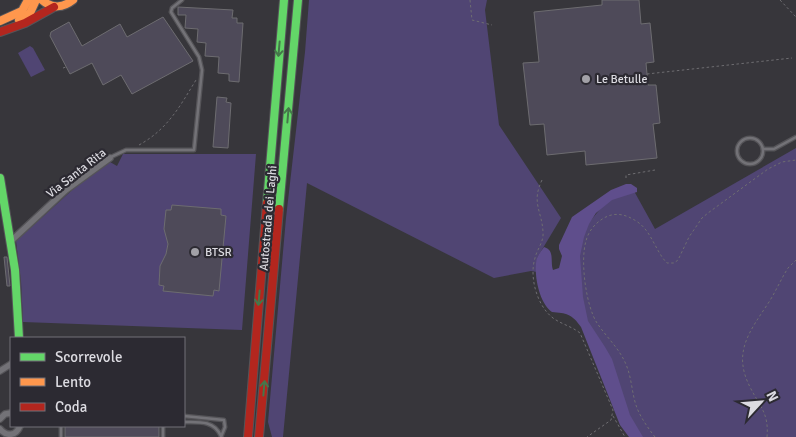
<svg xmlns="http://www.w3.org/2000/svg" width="796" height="437" font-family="Signika,sans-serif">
<rect width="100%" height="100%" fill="#37363b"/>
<g fill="#504573">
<polygon points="309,0 487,0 485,10 499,125 561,218 537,258 537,272 531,271 494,278 307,183 283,437 272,437 268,422 286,218 305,52"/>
<polygon points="30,46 33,48 45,70 31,77 18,53"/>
<polygon points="796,148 796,437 641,437 634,425 588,326 574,286 583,230 610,197 634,191 655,229"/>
<polygon points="123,154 256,154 242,330 23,322 21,281 16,241 80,183 110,162 117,166"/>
</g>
<path fill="#5f4e8c" d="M626,184H631L637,188V192L612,200L596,213L589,224L584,237L580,256L583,297L588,321L605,347L612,359L630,415L643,437H629L620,425L581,327C572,314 566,313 552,312C539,303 533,273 537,258C538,255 542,250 544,247C555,250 550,261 553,270L559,268L562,256L559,249V245L572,217L611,190Z"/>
<g fill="#4e4a59" stroke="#6d6c70">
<polygon points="602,0 639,0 641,24 650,23 654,62 646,63 648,85 656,85 660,123 653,124 657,158 586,165 585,151 547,155 544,124 530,125 523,63 539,62 534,12 602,5"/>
<polygon points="178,7 233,10 232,18 237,18 237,23 243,23 239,82 229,81 229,74 218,73 219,57 205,56 206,43 197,42 198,29 185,28 186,15 178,15"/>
<polygon points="163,17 193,61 132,94 121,75 103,85 92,63 70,74 50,36 51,32 69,22 82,46 120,24 127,37"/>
<polygon points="217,97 227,98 226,102 231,103 228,148 213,147"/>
<polygon points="172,205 221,209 221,215 226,216 219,291 214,290 213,296 163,291 164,286 159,285 160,266 166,254 168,244 164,229 166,210 171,210"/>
<polygon points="4,257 7,257 10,286 7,286"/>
<rect x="65" y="426" width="94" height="11"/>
</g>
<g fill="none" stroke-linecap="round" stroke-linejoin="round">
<defs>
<g id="lane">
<circle cx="750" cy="151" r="13"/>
<polyline points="763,149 774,149 796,137"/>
<polyline points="111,157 126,150 194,150 202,70 199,57 171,12 172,8 182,0"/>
<polyline points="184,416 224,420 225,427 221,437"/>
<path d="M184,422C198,422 214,420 221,436"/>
<polyline points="61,437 61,426"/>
<polyline points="163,437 163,426"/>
</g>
<g id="street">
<polyline points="11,241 66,190 110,158"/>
<polyline points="0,371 11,364"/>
<polyline points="0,419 5,414 11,413"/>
<path d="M0,429C7,437 16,436 20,426"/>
</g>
<g id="fast">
<polyline points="0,178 15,270 19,338"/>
<polyline points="267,203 284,0"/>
<polyline points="279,209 298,0"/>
</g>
<g id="slow">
<path d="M42,0C52,9 63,8 73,0"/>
<polyline points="19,20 30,13 36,0"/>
<polyline points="0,21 22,11 28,0"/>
</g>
<g id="jam">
<polyline points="0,32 25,23 54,7"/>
<polyline points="248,437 267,203"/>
<polyline points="259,437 279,209"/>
</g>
</defs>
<use href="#lane" stroke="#555458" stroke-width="5"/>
<use href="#street" stroke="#555458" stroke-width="8"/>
<use href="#fast" stroke="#555458" stroke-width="10"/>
<use href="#slow" stroke="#555458" stroke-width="10"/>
<use href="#jam" stroke="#555458" stroke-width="10"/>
<g stroke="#6e6d71" stroke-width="1" stroke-dasharray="2.5 2.5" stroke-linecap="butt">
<polyline points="470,0 472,20 492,25"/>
<polyline points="780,0 796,17"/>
<polyline points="63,68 66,67"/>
<polyline points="647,74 792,58"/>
<path d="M139,145C168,129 180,106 196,80"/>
<polyline points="626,178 626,175 655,170"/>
<path d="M542,180C531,203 542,211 543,232C544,242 537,249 535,258C529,277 537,306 553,318C561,324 571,326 580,333L613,410L611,420L587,437"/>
<polyline points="613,416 625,437"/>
<path d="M655,437C648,428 641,418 637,408C632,395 632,380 627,367C621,350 607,338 597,323C586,306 580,261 586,241C588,232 595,223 604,218C616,211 628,215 639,223C652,233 656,252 667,263H674L678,260L689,237L702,218L708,213L768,169L782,162L796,160"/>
<path d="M767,437C769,413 760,407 750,387C732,352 750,331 769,302C776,291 781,279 788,268L796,260"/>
</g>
<use href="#lane" stroke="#737277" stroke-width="2.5"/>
<use href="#street" stroke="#737277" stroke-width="5.5"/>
<use href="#fast" stroke="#63d668" stroke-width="8"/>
<use href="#slow" stroke="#ff974d" stroke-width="8"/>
<use href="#jam" stroke="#b3261e" stroke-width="8"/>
</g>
<defs><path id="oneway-shaft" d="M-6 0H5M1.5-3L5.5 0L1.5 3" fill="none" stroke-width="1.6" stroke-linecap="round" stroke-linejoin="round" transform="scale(1.25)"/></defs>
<g stroke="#45774a">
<use href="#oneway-shaft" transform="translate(279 49) rotate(95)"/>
<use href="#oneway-shaft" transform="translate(288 115) rotate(-85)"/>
<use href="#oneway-shaft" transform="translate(259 298) rotate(95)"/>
<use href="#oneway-shaft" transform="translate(264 388) rotate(-85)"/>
</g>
<g fill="#a2a1a7" stroke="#2c2a32" stroke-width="2">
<circle cx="586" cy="79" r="5"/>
<circle cx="195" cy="252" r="5"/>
</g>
<g text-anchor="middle" stroke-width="4.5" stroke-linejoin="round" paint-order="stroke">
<g font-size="12" fill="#dcdbe1" stroke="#2c2a32" text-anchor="start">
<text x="596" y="83">Le Betulle</text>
<text x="205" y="256">BTSR</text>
</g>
<g font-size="12" fill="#dcdbe1" stroke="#2c2a32">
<text transform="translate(76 173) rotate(-38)" y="4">Via Santa Rita</text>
<text transform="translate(268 218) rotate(-85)" y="4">Autostrada dei Laghi</text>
</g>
</g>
<rect x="10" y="337" width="175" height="90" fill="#2c2a32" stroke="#727178"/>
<rect x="20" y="353" width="25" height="8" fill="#63d668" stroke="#727178"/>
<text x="55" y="362" font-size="15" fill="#dcdbe1">Scorrevole</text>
<rect x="20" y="378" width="25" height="8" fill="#ff974d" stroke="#727178"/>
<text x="55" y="387" font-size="15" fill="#dcdbe1">Lento</text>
<rect x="20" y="403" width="25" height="8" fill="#b3261e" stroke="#727178"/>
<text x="55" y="412" font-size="15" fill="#dcdbe1">Coda</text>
<g transform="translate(761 402) rotate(64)" stroke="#2c2a32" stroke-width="4" paint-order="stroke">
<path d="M0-4L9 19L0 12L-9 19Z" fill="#dcdbe1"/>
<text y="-8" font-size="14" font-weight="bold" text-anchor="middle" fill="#dcdbe1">N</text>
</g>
</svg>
